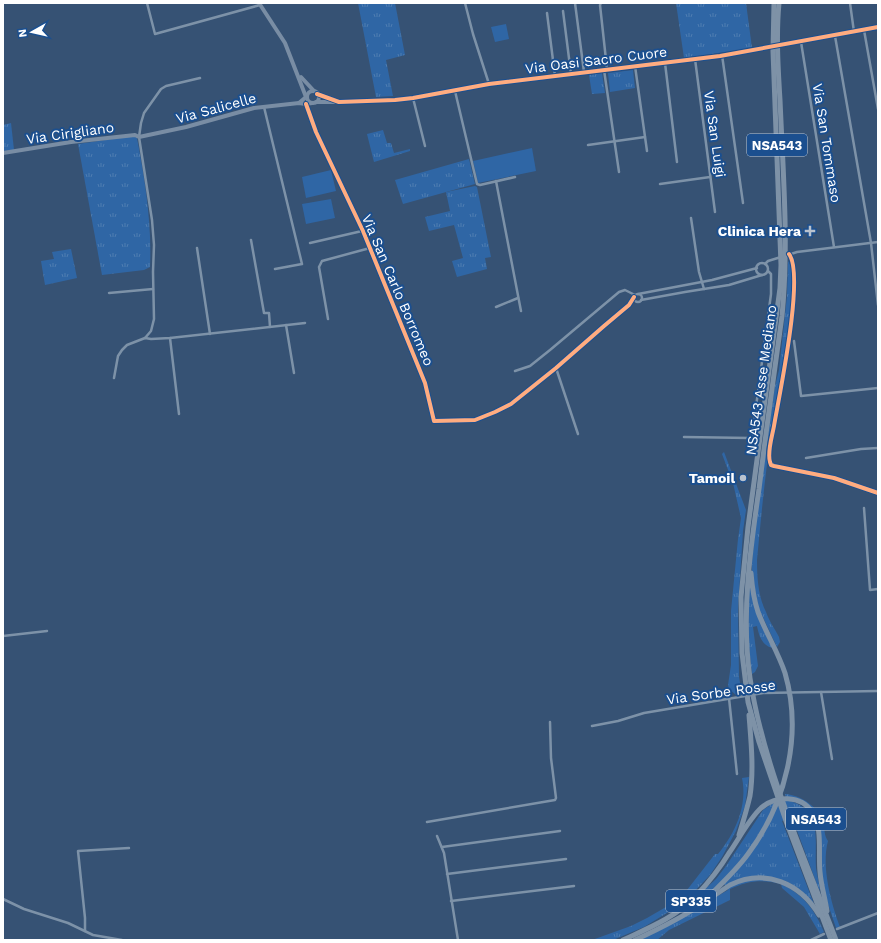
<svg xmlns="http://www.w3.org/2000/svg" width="881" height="943" font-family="'Work Sans',sans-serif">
<defs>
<pattern id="grass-tufts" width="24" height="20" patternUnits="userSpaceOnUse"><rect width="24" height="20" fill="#2f66a5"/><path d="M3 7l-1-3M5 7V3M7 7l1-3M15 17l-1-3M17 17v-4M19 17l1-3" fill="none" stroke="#4e7db2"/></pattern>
</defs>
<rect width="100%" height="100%" fill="#365274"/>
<g fill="url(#grass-tufts)">
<polygon points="358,3 395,3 405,55 386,60 393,96 376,97"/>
<polygon points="676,3 746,3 752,48 684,58"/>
<polygon points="633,70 635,88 610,92 608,73"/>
<polygon points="602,73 605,93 592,94 589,75"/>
<polygon points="11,123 14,150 3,151 3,125"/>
<polygon points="383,130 387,143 391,143 394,153 410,149 410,151 374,162 367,134"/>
<path d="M133,136L137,138C145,180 152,224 150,267L144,270L102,275L78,144Z"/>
<polygon points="469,159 475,184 403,204 395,180"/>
<polygon points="475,186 477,187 491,257 485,258 487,269 457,277 452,261 463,258 454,225 429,231 425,217 450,211 446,192"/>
<polygon points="71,249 77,278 45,285 41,261 54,259 52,252"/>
<path d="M788,261C801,279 781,375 777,401C773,422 770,443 767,464C763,496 760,528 757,560C757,578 758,596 766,612C769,621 775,629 779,637L780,642L777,647L759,609L752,575V562L759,495L775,386L779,370L787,296Z"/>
<polygon points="724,452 746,510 743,531 738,609 739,677 742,694 736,695 729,689 728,685 731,665 731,611 738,539 741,518 733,483 722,454"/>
<path d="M749,581L772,648C762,645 759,636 757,626L753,627L758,666L755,672L752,674L748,639Z"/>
<path d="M749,777L745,806L736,831L722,857L710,875L693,893L675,908L644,927L613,940H592L631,926L647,918L666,907L687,890L715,854H718C735,834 748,805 742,778Z"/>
<path d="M785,794C801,795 819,807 823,823C825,830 824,836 828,841C821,866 831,903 840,927L836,928L828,904L822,880L820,827L813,811L786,797Z"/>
<path d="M787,800C824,810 814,838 816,868C817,875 819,882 820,889L819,890L792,817L782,821L814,904C805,893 795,884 782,880L781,884C803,894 815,910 824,932L820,934L804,907L782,888L781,884C762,879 747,881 730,889V900L669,930L657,940H638L665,927L728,890L722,881C706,897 685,909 665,921L702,892L716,879L726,866L763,810L775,802Z"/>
</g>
<g fill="#2f66a5">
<polygon points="506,24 509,39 495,42 491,27"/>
<polygon points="532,148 536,171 478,183 473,161"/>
<polygon points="331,170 336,191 306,198 302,177"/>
<polygon points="331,199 335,218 306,224 302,204"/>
</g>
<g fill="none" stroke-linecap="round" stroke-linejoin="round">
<g stroke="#7d92a8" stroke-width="2.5">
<polyline points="147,3 155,34 260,5"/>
<polyline points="465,3 473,34 489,84"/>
<polyline points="575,3 584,72"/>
<polyline points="601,3 600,5 607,69"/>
<polyline points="850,3 854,32"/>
<polyline points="563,11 571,74"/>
<polyline points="547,13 555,76"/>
<polyline points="864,30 878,109"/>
<polyline points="835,36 871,243 878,305"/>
<polyline points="801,42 834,247"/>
<polyline points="722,55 743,203"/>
<polyline points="695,59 715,212"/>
<polyline points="665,63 677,162"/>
<polyline points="635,66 647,151"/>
<polyline points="604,70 619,172"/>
<polyline points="455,91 477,184 480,185 515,177"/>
<polyline points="413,98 425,146"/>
<polyline points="306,104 316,132 363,231 425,383 434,421 475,420 495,412 511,404 556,368 604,326 629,305 634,297"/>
<polyline points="264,107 302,264 275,269"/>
<polyline points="588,145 645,137"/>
<polyline points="496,181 521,311"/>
<polyline points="660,184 710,177"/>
<polyline points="691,218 699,272 704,289"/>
<polyline points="251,240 264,313 269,313 270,327"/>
<polyline points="310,243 362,231"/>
<polyline points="197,248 210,334"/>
<path d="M789,254C805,275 779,396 774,426C772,437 767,452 770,462L771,465L774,466L834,478L878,493"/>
<polyline points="788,255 797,252 878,242"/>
<circle cx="762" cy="269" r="6"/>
<polyline points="765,264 768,261 781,257"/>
<polyline points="109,293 153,289"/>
<polyline points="638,294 712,280 757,268"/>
<circle cx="638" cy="298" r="4"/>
<polyline points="641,300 685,292 729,285 762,275"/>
<polyline points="496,307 518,298"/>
<polyline points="328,319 319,267 322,261 370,248"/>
<polyline points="286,325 294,373"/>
<polyline points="145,338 151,331 154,319 153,272 154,245 152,220 139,137 141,123 144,113 161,89 166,86 200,78"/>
<polyline points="170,338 179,414"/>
<polyline points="794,341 801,396 878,388"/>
<polyline points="556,368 578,434"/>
<polyline points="515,371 530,366 550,350 619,292 625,290 635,295"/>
<polyline points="114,378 118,356 122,350 127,345 145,338 151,339 170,338 305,323"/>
<polyline points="684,437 750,438 752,437 771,294 771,274 768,271"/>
<polyline points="806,458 861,449 878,448"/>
<polyline points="864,508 870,590 878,589"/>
<polyline points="3,636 47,631"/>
<polyline points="821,692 832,759"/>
<polyline points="729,698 737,774"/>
<polyline points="592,726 618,721 644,713 763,693 878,691"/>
<polyline points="427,822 555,800 556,798 551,758 550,722"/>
<polyline points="437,836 444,853 458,940"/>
<polyline points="442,847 560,831"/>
<polyline points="447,874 566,859"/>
<polyline points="3,899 24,909 68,923 93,935 122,940"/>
<polyline points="451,901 574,886"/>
<polyline points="837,929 878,913"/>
<polyline points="85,931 85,918 78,851 129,848"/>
<polyline points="811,940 824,934"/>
</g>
<g stroke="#798da4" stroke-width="4">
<polyline points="259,3 285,43 306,97 299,103"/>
<polyline points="301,77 314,91"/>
<circle cx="313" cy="97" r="6"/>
<polyline points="317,94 339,102 395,100 413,98 489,84 720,56 878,27"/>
<polyline points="316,102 336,102"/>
<polyline points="3,153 71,142 135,135 139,137 186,127 254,108 299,103 306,104 312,103"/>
</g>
<g stroke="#7e92a7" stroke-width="5">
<polyline points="774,3 773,51 781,265 780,288 748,527 741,597 742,653 748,702 759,742 786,821 831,940"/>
<path d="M779,3C776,35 778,68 780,100C783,172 789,245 782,316C774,374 766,431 759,489C750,551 741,615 750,678C763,766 804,856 836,940"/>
<path d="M739,835C743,822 747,809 750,796C754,769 751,741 749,715"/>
<path d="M712,897C718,893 724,889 730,885C765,868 800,883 819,915"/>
<path d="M702,903C718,887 735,872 748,854C786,803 803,735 785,673C778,652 766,633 758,612C754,600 752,586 751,573"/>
<path d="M623,940C649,928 676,917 696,896C708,883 720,868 729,853C739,839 749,819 761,808C776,795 801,795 812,812C823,828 818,853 820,872C821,885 825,898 827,911"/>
<path d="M635,940C659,929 683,917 705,902"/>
</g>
<defs>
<g id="cycleway">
<polyline points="317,94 339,102 395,100 413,98 489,84 720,56 878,27"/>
<polyline points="306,104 316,132 363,231 425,383 434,421 475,420 495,412 511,404 556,368 604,326 629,305 634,297"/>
<path d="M789,254C805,275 779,396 774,426C772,437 767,452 770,462L771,465L774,466L834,478L878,493"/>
</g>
</defs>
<use href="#cycleway" stroke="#1b4f8f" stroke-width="6"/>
<use href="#cycleway" stroke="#ffac80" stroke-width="4"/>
</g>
<g fill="#b9c2ce" stroke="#1b4f8f" stroke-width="1.5">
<path d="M808 225h4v4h4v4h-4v4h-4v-4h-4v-4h4z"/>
<circle cx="743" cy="478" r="4"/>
</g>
<g text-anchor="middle" stroke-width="4" stroke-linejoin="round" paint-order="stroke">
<g fill="#1b4f8f" stroke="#bbcadd" stroke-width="1">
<rect x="747" y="134" width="60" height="22" rx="3"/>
<rect x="786" y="808" width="60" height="22" rx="3"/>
<rect x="666" y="890" width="50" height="22" rx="3"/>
</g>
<g font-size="13" font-weight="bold" fill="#fff">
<text x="777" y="150">NSA543</text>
<text x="816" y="824">NSA543</text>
<text x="691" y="906">SP335</text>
</g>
<g font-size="14" fill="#fff" stroke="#1b4f8f">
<text transform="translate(596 60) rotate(-7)" y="5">Via Oasi Sacro Cuore</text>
<text transform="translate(216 108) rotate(-15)" y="5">Via Salicelle</text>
<text transform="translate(70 133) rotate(-8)" y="5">Via Cirigliano</text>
<text transform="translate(715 134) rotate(82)" y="5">Via San Luigi</text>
<text transform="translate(827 143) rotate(81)" y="5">Via San Tommaso</text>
<text transform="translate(398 290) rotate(67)" y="5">Via San Carlo Borromeo</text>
<text transform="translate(761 380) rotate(-82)" y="5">NSA543 Asse Mediano</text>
<text transform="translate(721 692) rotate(-8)" y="5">Via Sorbe Rosse</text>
</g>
<g font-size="14" font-weight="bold" fill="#fff" stroke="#1b4f8f" text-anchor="end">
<text x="801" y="236">Clinica Hera</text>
<text x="735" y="483">Tamoil</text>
</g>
</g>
<rect width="881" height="943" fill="none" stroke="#ffffff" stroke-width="8"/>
<g transform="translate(32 32) rotate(262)" stroke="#1b4f8f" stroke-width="3" paint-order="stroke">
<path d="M0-3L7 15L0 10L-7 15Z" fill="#ffffff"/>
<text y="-6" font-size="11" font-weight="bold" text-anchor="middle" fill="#ffffff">N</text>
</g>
</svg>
